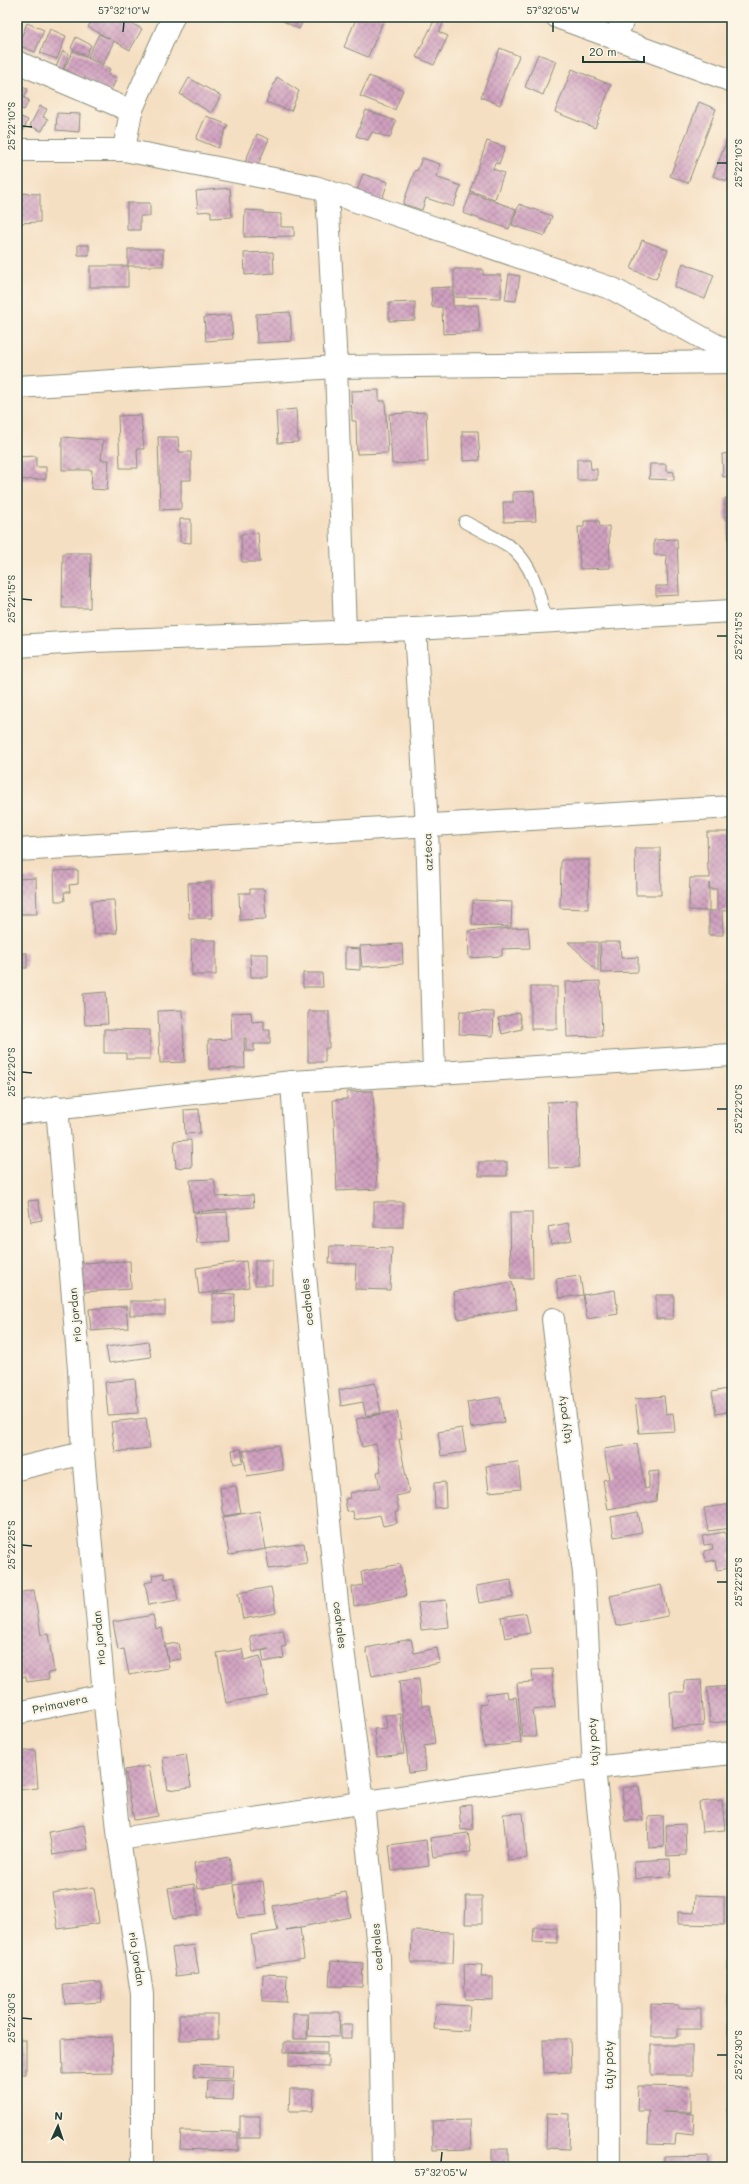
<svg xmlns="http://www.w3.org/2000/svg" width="749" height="2184" font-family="Mali,sans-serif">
<defs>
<pattern id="building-cross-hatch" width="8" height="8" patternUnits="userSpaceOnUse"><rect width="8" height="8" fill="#d0a0c0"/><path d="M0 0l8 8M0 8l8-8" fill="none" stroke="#a8849d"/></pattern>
</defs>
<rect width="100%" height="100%" fill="#fcf5e5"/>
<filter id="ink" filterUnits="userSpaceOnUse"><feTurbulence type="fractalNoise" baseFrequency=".025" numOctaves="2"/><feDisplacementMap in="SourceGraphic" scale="8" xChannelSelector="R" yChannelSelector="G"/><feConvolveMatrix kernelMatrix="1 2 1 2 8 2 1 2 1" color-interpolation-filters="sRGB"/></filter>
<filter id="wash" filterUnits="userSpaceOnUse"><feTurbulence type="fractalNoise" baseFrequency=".012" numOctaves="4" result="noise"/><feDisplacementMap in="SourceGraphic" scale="16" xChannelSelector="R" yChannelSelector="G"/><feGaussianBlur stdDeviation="0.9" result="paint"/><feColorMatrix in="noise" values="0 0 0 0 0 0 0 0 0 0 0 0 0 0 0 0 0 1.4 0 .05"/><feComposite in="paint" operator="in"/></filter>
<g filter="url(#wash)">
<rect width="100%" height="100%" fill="#f5dfc2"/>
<g id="blocks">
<g fill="url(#building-cross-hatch)" fill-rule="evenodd">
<polygon points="94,17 120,17 142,29 130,50 114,41 103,64 88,56 99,34 110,39 88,27"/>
<polygon points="275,17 305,17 299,29"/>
<polygon points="357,17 385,17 368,57 344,47"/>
<polygon points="436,17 444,21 439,32 448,36 434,65 416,57"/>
<polygon points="17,20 22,23 17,33"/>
<polygon points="27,23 44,30 35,52 18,45"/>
<polygon points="50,29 66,36 57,59 40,53"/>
<polygon points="76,37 91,45 86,56 71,48"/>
<polygon points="500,48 519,56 500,105 481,97"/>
<polygon points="63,51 69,54 62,72 55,69"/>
<polygon points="73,51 110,69 108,74 117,78 110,92 64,69"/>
<polygon points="538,54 556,61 543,95 525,87"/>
<polygon points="572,69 611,85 595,128 555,112"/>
<polygon points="369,76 403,90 395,110 360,96"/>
<polygon points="277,77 299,91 291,111 266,102"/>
<polygon points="189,78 221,96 211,113 180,94"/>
<polygon points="17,85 28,89 24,98 29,100 24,110 19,108 17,114"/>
<polygon points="699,102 716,109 688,183 670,176"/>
<polygon points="40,106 47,109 43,117 48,119 42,131 30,126"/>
<polygon points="366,110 396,121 390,138 372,132 368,140 356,136"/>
<polygon points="57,113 80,114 79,132 56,130"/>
<polygon points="17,115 28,120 21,135 17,133"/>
<polygon points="206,116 228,125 218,148 196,139"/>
<polygon points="257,134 269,139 257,167 245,162"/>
<polygon points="729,135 732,136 732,172 727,181 713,176"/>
<polygon points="487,141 505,147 499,164 495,163 493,169 504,173 495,199 470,191"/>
<polygon points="422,158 440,164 436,177 461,186 453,207 426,198 422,210 403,204 415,170 417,171"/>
<polygon points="363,174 388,182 379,208 354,199"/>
<polygon points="230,188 232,217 211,218 211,211 198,212 196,191"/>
<polygon points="17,193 40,194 40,222 17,223"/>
<polygon points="471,193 516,209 509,229 463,213"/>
<polygon points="127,203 150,203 150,216 140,216 140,230 127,230"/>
<polygon points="519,204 552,216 545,236 512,225"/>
<polygon points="245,210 264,211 264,213 281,214 281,227 294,227 294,236 244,237"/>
<polygon points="642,240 668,250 656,279 631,269"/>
<rect x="78" y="245" width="11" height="10"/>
<rect x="128" y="249" width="35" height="17"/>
<polygon points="273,252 274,273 245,275 244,253"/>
<polygon points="683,263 714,275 705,299 674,287"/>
<rect x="90" y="266" width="38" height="21"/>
<polygon points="454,269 483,269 483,275 501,275 501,298 454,297"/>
<polygon points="509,274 520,276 516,301 505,300"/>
<polygon points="452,287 453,306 478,305 480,332 443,334 442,307 432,307 431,288"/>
<polygon points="415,302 415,320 389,321 389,303"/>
<polygon points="290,312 292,341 257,343 256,314"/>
<polygon points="231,315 233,339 206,341 204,317"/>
<polygon points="379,390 379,401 385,401 388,453 357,454 356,421 352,421 351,391"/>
<polygon points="296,409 298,442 278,443 276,411"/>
<polygon points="426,412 428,462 392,464 389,414"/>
<polygon points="141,415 144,449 137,449 138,468 120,468 118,416"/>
<polygon points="462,431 478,431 480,460 463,461"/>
<polygon points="62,437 103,440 101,460 109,460 107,490 91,489 92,470 62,470"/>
<polygon points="158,437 178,437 179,452 191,452 191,480 181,480 181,509 160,510"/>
<polygon points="732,453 732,476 723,477 722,454"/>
<polygon points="36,456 36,467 46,467 46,479 17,480 17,457"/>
<polygon points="577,459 590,459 591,469 597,469 597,480 577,480"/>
<polygon points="650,464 666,464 666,471 674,472 674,480 649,479"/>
<polygon points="534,491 536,521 504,522 503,502 513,502 513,492"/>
<polygon points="725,498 732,498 732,592 730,592 728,520 725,520"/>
<polygon points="180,519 191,519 191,543 180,542"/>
<polygon points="584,521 599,521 600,527 609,526 610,568 580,569 578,527 584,527"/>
<polygon points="258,533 260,562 242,562 241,534"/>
<polygon points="677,539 679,595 656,596 656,586 668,586 666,555 654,555 654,540"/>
<polygon points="63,553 91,553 90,608 62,608"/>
<path d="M707,832H728L731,910L722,911L723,935H709V911L689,910L690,878H710V873L708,872ZM709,883L710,889H717V911H709Z"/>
<polygon points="635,848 660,848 661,895 636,895"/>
<polygon points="561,860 589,860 588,909 560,908"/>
<polygon points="78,870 78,884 69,885 70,892 64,892 65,901 55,901 54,871"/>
<polygon points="36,878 37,914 17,914 17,879"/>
<polygon points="211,882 212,918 189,918 188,883"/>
<polygon points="250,889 264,889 266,919 240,920 239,893 250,893"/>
<polygon points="114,900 117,933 94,934 91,901"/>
<polygon points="473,900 512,902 511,927 472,925"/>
<polygon points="528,927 530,948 502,949 502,956 469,958 468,931"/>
<polygon points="191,940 216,940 216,975 192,975"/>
<polygon points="568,942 598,942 598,972 584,957"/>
<polygon points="600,942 620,942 621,958 638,957 638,972 601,973"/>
<polygon points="402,944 403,964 362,967 360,946"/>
<polygon points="345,948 360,949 360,970 345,969"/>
<rect x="17" y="953" width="10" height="15"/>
<polygon points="250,954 268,954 268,977 251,977"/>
<polygon points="303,973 322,973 323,987 303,987"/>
<polygon points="600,981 602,1036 567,1037 565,982"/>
<rect x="727" y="984" width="5" height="15"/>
<rect x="531" y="987" width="26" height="42"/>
<polygon points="106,992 108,1024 85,1025 83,994"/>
<polygon points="182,1010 185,1062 160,1063 158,1011"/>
<polygon points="308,1011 329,1011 329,1048 325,1048 325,1062 308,1062"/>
<polygon points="460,1011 494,1012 493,1036 459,1034"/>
<polygon points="251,1012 252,1022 264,1021 264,1030 270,1030 270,1044 254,1044 254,1051 246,1051 246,1038 244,1038 245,1068 209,1069 208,1040 232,1039 231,1013"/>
<polygon points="519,1013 522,1029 502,1034 498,1018"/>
<polygon points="104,1029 150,1030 150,1059 126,1059 126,1053 104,1053"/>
<polygon points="373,1091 377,1189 337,1191 333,1100 347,1099 347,1092"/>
<polygon points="577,1101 579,1167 549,1168 547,1102"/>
<polygon points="199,1109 200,1133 185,1134 184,1110"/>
<polygon points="191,1140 192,1167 176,1168 174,1141"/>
<rect x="479" y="1162" width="28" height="14"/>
<polygon points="214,1179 217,1197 253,1195 254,1207 193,1212 190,1180"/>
<polygon points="38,1200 42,1220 31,1222 28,1201"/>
<rect x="374" y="1202" width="29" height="25"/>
<polygon points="227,1212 229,1241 197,1243 194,1214"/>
<polygon points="510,1212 532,1212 533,1278 511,1278"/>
<polygon points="568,1223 572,1240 551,1244 548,1227"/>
<polygon points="330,1246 392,1248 390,1290 355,1289 356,1264 329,1263"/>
<rect x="255" y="1260" width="17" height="25"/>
<polygon points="130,1261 131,1289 82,1292 81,1263"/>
<polygon points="246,1261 249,1287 199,1294 196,1268"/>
<polygon points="580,1276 583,1295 559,1298 556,1279"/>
<polygon points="512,1282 517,1309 458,1319 453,1292"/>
<polygon points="615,1290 618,1314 587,1319 583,1295"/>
<polygon points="213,1293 235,1294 234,1322 213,1322"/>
<polygon points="656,1295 674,1295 673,1319 656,1319"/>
<rect x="130" y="1301" width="35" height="14"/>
<polygon points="126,1306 128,1328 91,1331 89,1309"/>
<polygon points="148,1341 151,1357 109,1363 106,1347"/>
<polygon points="135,1379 138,1413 108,1415 105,1382"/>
<polygon points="375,1383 381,1413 366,1416 363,1402 341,1406 339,1390"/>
<polygon points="732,1388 732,1411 716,1414 712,1392"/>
<polygon points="664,1396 666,1414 673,1413 675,1431 639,1433 635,1399"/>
<polygon points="500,1397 504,1422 471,1428 467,1402"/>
<polygon points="397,1411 402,1439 399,1439 409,1493 396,1496 399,1511 395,1512 397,1523 383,1526 380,1515 354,1520 353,1511 347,1512 345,1499 350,1498 349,1493 380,1487 377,1472 381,1471 376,1444 362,1447 356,1419"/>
<polygon points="146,1418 150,1448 115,1452 111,1422"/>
<polygon points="462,1428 466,1452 441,1456 438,1432"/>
<polygon points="637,1444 645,1489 649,1488 649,1472 659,1471 656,1501 608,1510 603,1480 609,1479 604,1449"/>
<polygon points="278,1445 283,1470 247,1476 243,1451"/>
<polygon points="241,1449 243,1462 234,1464 232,1450"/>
<polygon points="518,1462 521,1489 489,1492 486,1466"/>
<polygon points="445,1482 446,1507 435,1508 434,1483"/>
<polygon points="236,1486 241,1513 224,1516 220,1488"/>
<polygon points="732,1504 732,1528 708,1531 704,1508"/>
<polygon points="259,1511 266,1549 229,1555 223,1517"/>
<polygon points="638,1512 642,1532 614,1537 611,1517"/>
<polygon points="725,1532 726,1538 731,1537 732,1540 732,1554 729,1554 732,1568 717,1570 715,1560 706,1562 704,1551 713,1549 712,1544 704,1545 702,1536"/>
<polygon points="304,1543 307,1563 269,1569 266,1549"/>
<polygon points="400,1564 406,1596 354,1606 352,1587 363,1585 361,1572"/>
<polygon points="732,1572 732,1587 731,1587 729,1573"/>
<polygon points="164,1573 165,1579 174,1577 178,1600 149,1605 145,1583 153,1581 152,1575"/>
<polygon points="511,1580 513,1597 479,1603 476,1586"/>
<polygon points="661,1585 668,1616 616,1626 610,1596"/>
<polygon points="271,1587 276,1613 243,1619 238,1593"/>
<polygon points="34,1590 41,1635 48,1634 54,1672 48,1673 49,1679 27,1682 26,1676 20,1677 17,1655 17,1593"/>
<polygon points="446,1600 449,1627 421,1630 418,1603"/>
<polygon points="526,1613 530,1633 505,1638 501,1617"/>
<polygon points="153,1615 156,1629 162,1628 169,1668 129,1675 124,1649 118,1650 113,1622"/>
<polygon points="283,1630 286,1646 282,1647 284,1658 264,1662 262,1651 269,1649 253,1652 250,1636"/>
<polygon points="411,1639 414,1653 437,1648 440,1663 372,1676 366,1648"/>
<polygon points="178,1643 181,1659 168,1661 165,1645"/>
<polygon points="242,1649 244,1660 260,1656 267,1695 226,1703 217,1653"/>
<polygon points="552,1669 555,1707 533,1710 536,1737 522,1737 517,1683 533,1682 532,1670"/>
<polygon points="419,1679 422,1706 430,1705 435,1744 424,1746 426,1771 409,1773 399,1681"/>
<polygon points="701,1680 704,1726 672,1728 670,1692 685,1692 684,1681"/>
<polygon points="732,1686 732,1721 710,1723 707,1688"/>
<polygon points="507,1691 508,1698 516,1697 521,1743 484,1747 479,1705 487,1704 486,1694"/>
<polygon points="400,1714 404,1754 377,1757 374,1729 387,1728 385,1715"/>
<polygon points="35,1750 38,1788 17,1790 17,1752"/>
<polygon points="186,1754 191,1787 168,1790 163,1758"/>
<polygon points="149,1766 158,1816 134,1820 125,1770"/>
<polygon points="639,1786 643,1820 625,1821 622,1788"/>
<polygon points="722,1800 725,1830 702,1832 699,1802"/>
<polygon points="472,1805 473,1829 461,1830 459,1806"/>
<polygon points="523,1813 527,1858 508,1860 503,1814"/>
<polygon points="663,1816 664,1847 649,1848 648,1817"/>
<polygon points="685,1824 686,1855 667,1856 666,1825"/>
<polygon points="84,1825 88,1849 53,1855 49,1832"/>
<polygon points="468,1833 471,1852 433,1857 430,1838"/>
<polygon points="426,1840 429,1866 392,1871 389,1845"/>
<polygon points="229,1857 234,1883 198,1889 194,1863"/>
<polygon points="670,1859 671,1877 635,1879 634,1861"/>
<polygon points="263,1881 267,1915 238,1918 234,1885"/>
<polygon points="194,1884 199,1915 173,1919 168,1888"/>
<polygon points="94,1887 99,1923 58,1929 52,1893"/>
<polygon points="346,1892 351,1917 286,1930 300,1928 304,1959 256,1966 251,1935 278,1931 273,1906"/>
<polygon points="695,1895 724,1896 724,1925 678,1924 678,1912 694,1913"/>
<polygon points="466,1896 482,1896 482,1924 465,1924"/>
<polygon points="534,1927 557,1928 557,1943 533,1942"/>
<polygon points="412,1931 454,1932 453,1963 411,1963"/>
<polygon points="194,1945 199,1973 176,1976 172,1948"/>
<polygon points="331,1961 363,1963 362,1987 329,1986"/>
<rect x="728" y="1962" width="4" height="73"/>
<polygon points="464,1964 482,1965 481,1977 493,1977 493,2000 465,1999"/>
<polygon points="263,1974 287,1975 286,2002 262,2001"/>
<polygon points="101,1982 102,2002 65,2004 63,1985"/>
<polygon points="436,2004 470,2006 468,2031 434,2029"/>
<polygon points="651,2004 678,2005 678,2008 701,2008 701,2029 678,2029 678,2037 651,2037"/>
<polygon points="309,2012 340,2012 339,2037 308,2036"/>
<polygon points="179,2014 218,2014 218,2039 180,2040"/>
<rect x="293" y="2014" width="14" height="25"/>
<rect x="341" y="2025" width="11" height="13"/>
<polygon points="112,2037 113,2073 63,2074 62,2039"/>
<polygon points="543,2039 570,2039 571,2072 544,2073"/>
<rect x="17" y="2040" width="9" height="34"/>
<polygon points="284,2042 327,2042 327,2053 284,2052"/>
<rect x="651" y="2045" width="41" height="30"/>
<polygon points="289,2053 328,2055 328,2067 289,2066"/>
<polygon points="195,2064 233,2066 232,2079 194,2077"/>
<polygon points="208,2080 234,2081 233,2100 207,2099"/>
<polygon points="638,2086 691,2087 691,2112 663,2112 694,2114 693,2135 676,2133 675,2145 648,2144 649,2111 637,2111"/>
<polygon points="290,2089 314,2089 313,2111 289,2111"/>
<polygon points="728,2109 732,2109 732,2133 727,2133"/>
<polygon points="547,2113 570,2114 569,2149 546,2148"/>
<rect x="240" y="2116" width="20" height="22"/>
<polygon points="470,2120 471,2149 433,2150 432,2121"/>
<polygon points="181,2131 238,2132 238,2151 180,2149"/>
<rect x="492" y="2149" width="16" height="18"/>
<polygon points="708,2156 708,2167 664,2167 664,2157"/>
</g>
</g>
</g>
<g filter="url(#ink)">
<use href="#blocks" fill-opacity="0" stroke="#8a8e7b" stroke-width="1"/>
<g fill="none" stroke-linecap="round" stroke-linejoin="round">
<defs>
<path id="service" d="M465,522C479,530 495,537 509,546C532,561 540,596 546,622"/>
<g id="minor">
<polyline points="615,39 624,17"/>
<polyline points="17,62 131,111 124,150 315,187 613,289 732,354"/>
<polyline points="131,111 173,17"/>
<polyline points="17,150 124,150"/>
<polyline points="327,191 336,367 345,632"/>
<polyline points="17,387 336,367 732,362"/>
<polyline points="415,629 427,827 434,1074"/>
<polyline points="17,646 95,641 415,629 732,611"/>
<polyline points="17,850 732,807"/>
<polyline points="292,1082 304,1265 337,1603 363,1802 379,1958 383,2167"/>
<polyline points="57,1107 79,1369 83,1453 104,1695 119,1839 142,1994 142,2167"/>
<polyline points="17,1113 292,1082 732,1055"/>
<polyline points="553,1319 584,1573 594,1768 608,1903 609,2167"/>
<polyline points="17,1469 83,1453"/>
<polyline points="17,1713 104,1695"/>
<polyline points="119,1839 594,1768 732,1753"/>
</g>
<polyline id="tertiary" points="557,17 732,81"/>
</defs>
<use href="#service" stroke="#8a8e7b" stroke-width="14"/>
<use href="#minor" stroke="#8a8e7b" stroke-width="24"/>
<use href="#tertiary" stroke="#8a8e7b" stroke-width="24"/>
<use href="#service" stroke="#fff" stroke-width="12"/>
<use href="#minor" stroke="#fff" stroke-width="22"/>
<use href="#tertiary" stroke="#fff" stroke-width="22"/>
</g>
</g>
<path fill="none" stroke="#1f3d34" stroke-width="1.5" d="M123,32L124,22M553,32V22M22,126L32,127M717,163H727M22,599L32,600M717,636H727M22,1072L32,1073M717,1109H727M22,1545L32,1546M717,1582H727M22,2018L32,2019M717,2055H727M441,2162L442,2152"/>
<g text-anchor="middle" stroke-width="4" stroke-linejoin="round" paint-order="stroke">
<g font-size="11" fill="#1f3d34" stroke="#fcf5e5">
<text transform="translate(428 852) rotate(-92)" y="4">azteca</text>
<text transform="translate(307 1302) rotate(-96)" y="4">cedrales</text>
<text transform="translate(75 1315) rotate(-95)" y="4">rio jordan</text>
<text transform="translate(564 1420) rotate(-97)" y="4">tajy poty</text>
<text transform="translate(340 1625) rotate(83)" y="4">cedrales</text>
<text transform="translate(99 1638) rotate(-95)" y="4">rio jordan</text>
<text transform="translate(60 1704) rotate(-12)" y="4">Primavera</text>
<text transform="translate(593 1742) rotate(-93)" y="4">tajy poty</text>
<text transform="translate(377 1947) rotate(-94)" y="4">cedrales</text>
<text transform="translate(137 1959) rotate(81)" y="4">rio jordan</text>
<text transform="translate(609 2065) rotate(-90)" y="4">tajy poty</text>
</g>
</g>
<rect width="749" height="2184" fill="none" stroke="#fcf5e5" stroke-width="44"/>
<g transform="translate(58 2126) rotate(3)" stroke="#fcf5e5" stroke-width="3" paint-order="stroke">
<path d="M0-3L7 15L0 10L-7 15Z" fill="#1f3d34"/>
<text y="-6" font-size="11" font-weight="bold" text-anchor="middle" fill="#1f3d34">N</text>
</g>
<path d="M583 56v6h61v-6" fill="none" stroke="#1f3d34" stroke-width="2"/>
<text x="589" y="56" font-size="12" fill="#1f3d34" stroke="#fcf5e5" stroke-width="3" paint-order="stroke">20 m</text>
<rect x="22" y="22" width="705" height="2140" fill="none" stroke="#1f3d34" stroke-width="1.5"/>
<g font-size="10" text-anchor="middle" fill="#1f3d34">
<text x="124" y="14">57°32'10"W</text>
<text x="553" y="14">57°32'05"W</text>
<text transform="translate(11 126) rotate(-90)" y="4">25°22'10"S</text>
<text transform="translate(738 163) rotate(-90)" y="4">25°22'10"S</text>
<text transform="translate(11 599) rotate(-90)" y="4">25°22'15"S</text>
<text transform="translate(738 636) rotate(-90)" y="4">25°22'15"S</text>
<text transform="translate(11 1072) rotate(-90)" y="4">25°22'20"S</text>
<text transform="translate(738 1109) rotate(-90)" y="4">25°22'20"S</text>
<text transform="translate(11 1545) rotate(-90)" y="4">25°22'25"S</text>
<text transform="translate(738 1582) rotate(-90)" y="4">25°22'25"S</text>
<text transform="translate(11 2018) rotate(-90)" y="4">25°22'30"S</text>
<text transform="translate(738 2055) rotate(-90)" y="4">25°22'30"S</text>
<text x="441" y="2176">57°32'05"W</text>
</g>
</svg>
